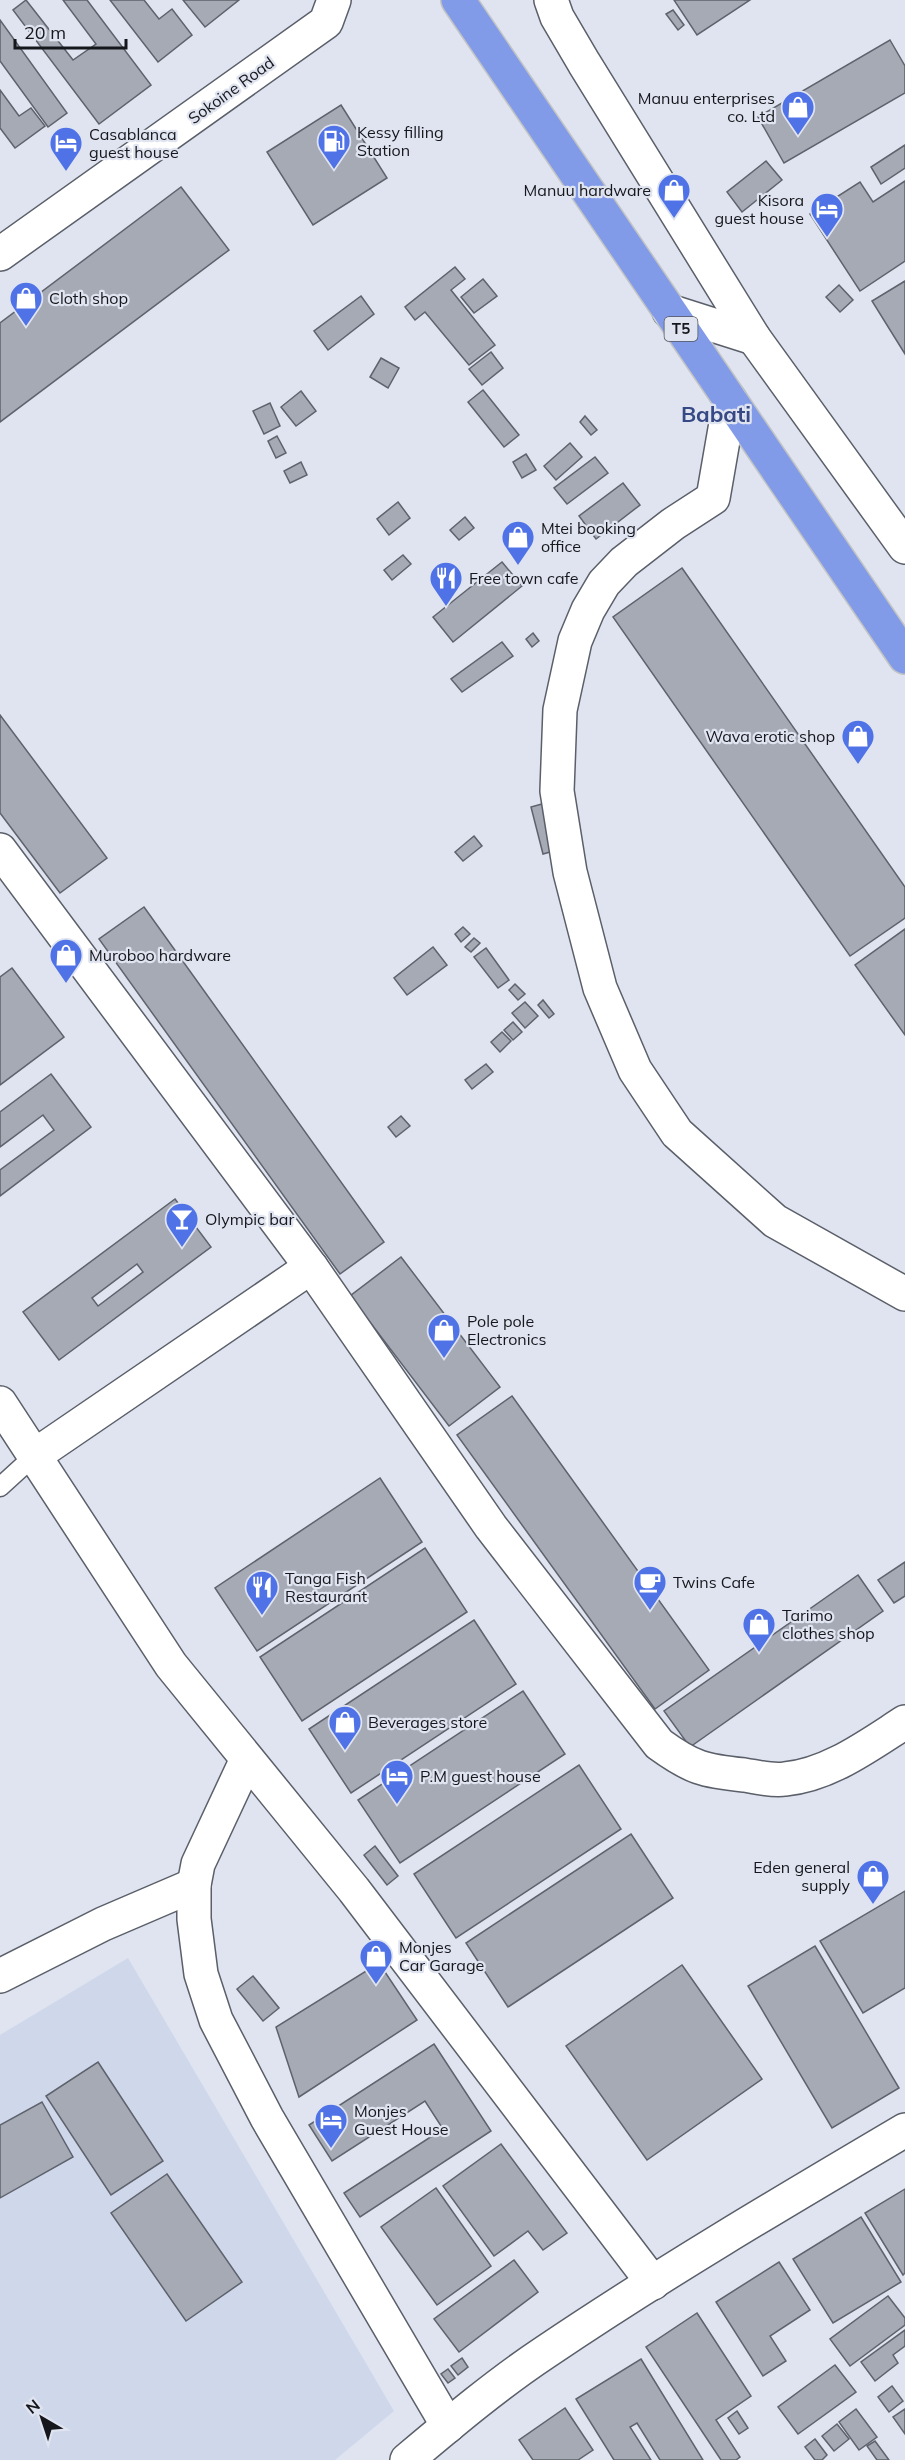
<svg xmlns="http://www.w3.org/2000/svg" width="905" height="2460" font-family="Mulish,sans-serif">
<rect width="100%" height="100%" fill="#dfe4f0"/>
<polygon fill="#cfd7ea" points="128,1958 394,2411 335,2460 0,2460 0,2035"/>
<g fill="#a5aab5" stroke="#5e626c" stroke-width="1.5" fill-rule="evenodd">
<polygon points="26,0 73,60 96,44 63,0 87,0 151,85 99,124 13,10"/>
<polygon points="110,0 144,0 159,19 172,9 192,35 158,62"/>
<polygon points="183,0 239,0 205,27"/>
<polygon points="674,0 750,0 697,35"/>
<polygon points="673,10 684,25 678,30 666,14"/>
<polygon points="0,20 67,113 48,127 0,61"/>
<polygon points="890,40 905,66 905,93 784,163 758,117"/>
<polygon points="0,90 19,116 31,108 45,126 15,148 0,128"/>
<polygon points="341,105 387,178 313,225 267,152"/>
<polygon points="905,145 905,168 881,184 871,167"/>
<polygon points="766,161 782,180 742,212 727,192"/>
<polygon points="905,181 905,261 860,291 810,214 860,182 873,202"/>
<polygon points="181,187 229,250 0,422 0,323"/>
<polygon points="455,267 465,279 451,290 495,345 469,365 425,312 415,320 405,307"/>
<polygon points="483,279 497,296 474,313 461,297"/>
<polygon points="905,281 905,354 872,301"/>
<polygon points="839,285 853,300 840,312 826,297"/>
<polygon points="361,296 374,314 328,350 314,331"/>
<polygon points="491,352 503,368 482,385 469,369"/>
<polygon points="381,358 399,368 388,388 370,377"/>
<polygon points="483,390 519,435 504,447 468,402"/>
<polygon points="301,391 316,411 296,426 281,407"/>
<polygon points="270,403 280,426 264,434 253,411"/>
<polygon points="585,416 597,430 591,435 580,422"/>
<polygon points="277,436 286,453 276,458 268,441"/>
<polygon points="570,443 582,457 556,480 544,466"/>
<polygon points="526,454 536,470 522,478 513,462"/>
<polygon points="595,457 608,473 567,504 554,488"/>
<polygon points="301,462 307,475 290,483 284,471"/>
<polygon points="623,483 640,505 596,539 579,516"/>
<polygon points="398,502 410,518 389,535 377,519"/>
<polygon points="465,517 474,528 459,540 450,530"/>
<polygon points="523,522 530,530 521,537 514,528"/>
<polygon points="403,555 411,564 392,580 384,570"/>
<polygon points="502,562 522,586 453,642 433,617"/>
<polygon points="682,568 905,887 905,918 850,956 613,617"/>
<polygon points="533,633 539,641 532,647 526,639"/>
<polygon points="502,642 513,656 462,692 451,679"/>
<polygon points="0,715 107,858 60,893 0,813"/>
<polygon points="549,802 561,849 543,854 531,807"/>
<polygon points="474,836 482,846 463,861 455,852"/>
<polygon points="144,907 384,1242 340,1274 99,939"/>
<polygon points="463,927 470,934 461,942 455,934"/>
<polygon points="905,929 905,1035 855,965"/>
<polygon points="474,938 480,943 471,952 465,947"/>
<polygon points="433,947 447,965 407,995 394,978"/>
<polygon points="486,948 509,980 498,988 474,957"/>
<polygon points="12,968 64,1037 0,1085 0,977"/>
<polygon points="515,984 525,994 518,1000 509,990"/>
<polygon points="543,1000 554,1014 549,1018 538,1005"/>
<polygon points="525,1002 538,1016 525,1028 512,1013"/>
<polygon points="513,1022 522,1032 513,1040 504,1030"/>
<polygon points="502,1032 511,1041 500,1052 491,1042"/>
<polygon points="486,1064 493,1072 472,1089 465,1080"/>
<polygon points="51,1074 91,1127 0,1196 0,1170 54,1130 43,1115 0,1147 0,1112"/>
<polygon points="401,1116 410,1126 396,1137 388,1127"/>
<path d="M175,1199L211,1247L59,1360L23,1312ZM137,1264L143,1272L98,1306L92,1298Z"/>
<polygon points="401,1257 500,1387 449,1426 350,1296"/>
<polygon points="512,1396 709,1670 655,1709 457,1435"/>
<polygon points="380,1478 422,1542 257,1651 215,1588"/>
<polygon points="425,1548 467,1612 302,1721 260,1657"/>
<polygon points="905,1562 905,1596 894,1603 878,1580"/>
<polygon points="858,1575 883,1611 690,1747 664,1711"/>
<polygon points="474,1620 516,1684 351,1793 309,1729"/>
<polygon points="523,1691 565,1754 400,1863 358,1800"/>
<polygon points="579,1765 621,1829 456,1938 414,1874"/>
<polygon points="631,1834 673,1898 508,2007 466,1943"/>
<polygon points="375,1846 398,1876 387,1885 364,1855"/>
<polygon points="905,1891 905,1988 863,2013 820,1941"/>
<polygon points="815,1946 899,2088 832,2128 748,1986"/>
<polygon points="379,1963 417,2020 299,2097 276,2027"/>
<polygon points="682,1965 762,2079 647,2160 566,2046"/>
<polygon points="253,1976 279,2008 263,2021 237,1989"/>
<polygon points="434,2044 491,2131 360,2217 344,2193 443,2129 425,2101 332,2161 309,2125"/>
<polygon points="98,2062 163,2161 111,2195 46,2096"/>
<polygon points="42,2102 73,2157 0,2198 0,2125"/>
<polygon points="501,2144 567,2233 543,2250 528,2231 494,2256 443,2186"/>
<polygon points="167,2174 242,2282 186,2321 111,2213"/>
<polygon points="436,2188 491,2266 437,2305 381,2227"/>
<polygon points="905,2189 905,2273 903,2275 865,2213"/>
<polygon points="861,2217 901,2282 833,2323 793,2259"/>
<polygon points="514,2260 538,2292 459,2352 434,2319"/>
<polygon points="779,2262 810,2310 770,2336 786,2361 763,2376 716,2302"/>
<polygon points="888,2296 905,2318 905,2325 850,2366 830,2339"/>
<polygon points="697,2313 751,2396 716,2420 740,2457 736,2460 721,2460 646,2347"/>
<polygon points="905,2330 905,2346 893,2355 898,2363 875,2381 861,2362"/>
<polygon points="462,2358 468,2367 458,2375 451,2366"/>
<polygon points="641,2359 703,2460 660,2460 637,2423 630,2427 651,2460 614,2460 576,2399"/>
<polygon points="835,2365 856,2392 798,2434 778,2407"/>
<polygon points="448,2369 455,2378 448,2383 441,2374"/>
<polygon points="892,2386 903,2401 889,2412 878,2397"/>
<polygon points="565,2408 593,2450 578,2460 533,2460 519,2440"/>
<polygon points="856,2409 877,2437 859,2450 839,2422"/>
<polygon points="905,2409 905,2434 893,2417"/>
<polygon points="737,2411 748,2428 739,2434 728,2418"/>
<polygon points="837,2424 849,2439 834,2451 822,2436"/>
<polygon points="815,2439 827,2455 822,2460 815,2460 805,2447"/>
<polygon points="875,2441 889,2460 877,2460 867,2446"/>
</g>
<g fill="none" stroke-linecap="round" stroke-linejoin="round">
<defs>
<polyline id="service" points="0,1487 34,1456"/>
<g id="minor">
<polyline points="551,0 557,17 584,63 754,338 905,547"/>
<polyline points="0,254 326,22 334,0"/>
<polyline points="669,311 754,338"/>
<polyline points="730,400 713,498 673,524 624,562 604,583 588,610 575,641 560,710 557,791 570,872 600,988 635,1070 677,1133 775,1221 905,1294"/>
<path d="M0,850L311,1267L491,1527L659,1744C692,1768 704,1771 744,1775C757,1777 772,1781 785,1779C829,1775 869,1745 905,1722"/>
<polyline points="0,1403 171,1665 354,1890 653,2283"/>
<polyline points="34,1456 311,1267"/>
<polyline points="247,1759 198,1864 194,1885 194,1919 201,1974 216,2020 267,2118 448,2426"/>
<polyline points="0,1976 103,1924 194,1885"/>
<path d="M407,2460C451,2423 496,2385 544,2353C661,2274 783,2202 905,2130"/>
</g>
<polyline id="trunk" points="458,0 905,657"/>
</defs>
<use href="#service" stroke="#5a5f69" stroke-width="21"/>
<use href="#minor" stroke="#5a5f69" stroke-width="36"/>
<use href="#trunk" stroke="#c2c3c4" stroke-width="36"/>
<use href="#service" stroke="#fff" stroke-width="18"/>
<use href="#minor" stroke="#fff" stroke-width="33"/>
<use href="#trunk" stroke="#829be8" stroke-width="33"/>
</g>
<defs>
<symbol id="shop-pin" viewBox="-11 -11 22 30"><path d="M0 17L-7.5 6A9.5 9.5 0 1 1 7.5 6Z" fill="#5072e7" stroke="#dfe4f0"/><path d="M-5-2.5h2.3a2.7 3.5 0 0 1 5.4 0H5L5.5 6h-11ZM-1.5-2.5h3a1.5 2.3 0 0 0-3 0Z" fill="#fff"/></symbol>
<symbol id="fuel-pin" viewBox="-11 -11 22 30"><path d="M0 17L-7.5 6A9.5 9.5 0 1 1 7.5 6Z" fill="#5072e7" stroke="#dfe4f0"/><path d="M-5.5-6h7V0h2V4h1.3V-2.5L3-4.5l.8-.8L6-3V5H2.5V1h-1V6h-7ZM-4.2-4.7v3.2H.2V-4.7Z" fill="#fff"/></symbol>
<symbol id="hotel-pin" viewBox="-11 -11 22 30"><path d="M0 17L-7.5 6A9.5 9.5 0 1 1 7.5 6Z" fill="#5072e7" stroke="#dfe4f0"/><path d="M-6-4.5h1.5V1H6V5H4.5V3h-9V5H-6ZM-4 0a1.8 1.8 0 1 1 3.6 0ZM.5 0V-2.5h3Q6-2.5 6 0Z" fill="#fff"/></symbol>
<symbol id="restaurant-pin" viewBox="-11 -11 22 30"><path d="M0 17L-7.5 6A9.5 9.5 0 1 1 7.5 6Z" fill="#5072e7" stroke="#dfe4f0"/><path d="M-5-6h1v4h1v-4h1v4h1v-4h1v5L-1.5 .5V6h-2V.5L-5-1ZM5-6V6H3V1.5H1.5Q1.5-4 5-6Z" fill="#fff"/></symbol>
<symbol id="bar-pin" viewBox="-11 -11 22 30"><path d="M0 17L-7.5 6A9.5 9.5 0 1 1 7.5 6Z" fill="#5072e7" stroke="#dfe4f0"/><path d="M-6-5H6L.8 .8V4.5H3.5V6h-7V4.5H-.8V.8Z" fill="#fff"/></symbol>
<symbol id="cafe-pin" viewBox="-11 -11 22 30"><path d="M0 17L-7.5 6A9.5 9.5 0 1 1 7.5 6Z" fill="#5072e7" stroke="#dfe4f0"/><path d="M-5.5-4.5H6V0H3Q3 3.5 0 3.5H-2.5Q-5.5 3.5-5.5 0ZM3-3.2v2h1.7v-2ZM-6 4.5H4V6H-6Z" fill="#fff"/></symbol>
</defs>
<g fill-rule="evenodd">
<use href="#shop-pin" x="779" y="88" width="38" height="52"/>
<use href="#fuel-pin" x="315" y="122" width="38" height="52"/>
<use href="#hotel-pin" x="47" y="124" width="38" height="52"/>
<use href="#shop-pin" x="655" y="171" width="38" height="52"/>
<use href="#hotel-pin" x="808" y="190" width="38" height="52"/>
<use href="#shop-pin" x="7" y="279" width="38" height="52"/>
<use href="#shop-pin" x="499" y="518" width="38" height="52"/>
<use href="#restaurant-pin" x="427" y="559" width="38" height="52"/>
<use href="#shop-pin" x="839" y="717" width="38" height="52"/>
<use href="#shop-pin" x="47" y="936" width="38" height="52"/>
<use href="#bar-pin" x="163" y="1200" width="38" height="52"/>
<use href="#shop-pin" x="425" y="1311" width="38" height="52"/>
<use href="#cafe-pin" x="631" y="1563" width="38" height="52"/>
<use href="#restaurant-pin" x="243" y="1568" width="38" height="52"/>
<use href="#shop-pin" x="740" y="1605" width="38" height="52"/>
<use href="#shop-pin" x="326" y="1703" width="38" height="52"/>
<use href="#hotel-pin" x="378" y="1757" width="38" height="52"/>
<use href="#shop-pin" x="854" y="1857" width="38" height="52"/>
<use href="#shop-pin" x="357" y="1937" width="38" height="52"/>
<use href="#hotel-pin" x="312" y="2101" width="38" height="52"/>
</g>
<g text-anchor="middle" stroke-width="4.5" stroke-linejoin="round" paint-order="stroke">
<rect fill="#dfe4f0" stroke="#52545c" stroke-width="1.5" x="664.5" y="317" width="33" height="24" rx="4.5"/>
<g font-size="15" font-weight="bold" fill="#16171c">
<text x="681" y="334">T5</text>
</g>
<g font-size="16" fill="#16171c" stroke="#dfe4f0">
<text transform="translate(231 90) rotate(-36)" y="6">Sokoine Road</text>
</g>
<g font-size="16" fill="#16171c" stroke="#dfe4f0" text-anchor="start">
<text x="775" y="104" text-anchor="end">Manuu enterprises<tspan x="775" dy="18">co. Ltd</tspan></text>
<text x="357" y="138">Kessy filling<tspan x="357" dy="18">Station</tspan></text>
<text x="89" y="140">Casablanca<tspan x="89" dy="18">guest house</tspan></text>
<text x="651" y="196" text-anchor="end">Manuu hardware</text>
<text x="804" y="206" text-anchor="end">Kisora<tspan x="804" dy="18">guest house</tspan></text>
<text x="49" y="304">Cloth shop</text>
<text x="541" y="534">Mtei booking<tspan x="541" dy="18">office</tspan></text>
<text x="469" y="584">Free town cafe</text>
<text x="835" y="742" text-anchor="end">Wava erotic shop</text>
<text x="89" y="961">Muroboo hardware</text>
<text x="205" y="1225">Olympic bar</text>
<text x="467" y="1327">Pole pole<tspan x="467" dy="18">Electronics</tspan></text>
<text x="285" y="1584">Tanga Fish<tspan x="285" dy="18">Restaurant</tspan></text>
<text x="673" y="1588">Twins Cafe</text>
<text x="782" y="1621">Tarimo<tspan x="782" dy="18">clothes shop</tspan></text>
<text x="368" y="1728">Beverages store</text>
<text x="420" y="1782">P.M guest house</text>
<text x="850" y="1873" text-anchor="end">Eden general<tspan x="850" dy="18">supply</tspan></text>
<text x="399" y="1953">Monjes<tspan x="399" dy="18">Car Garage</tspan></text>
<text x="354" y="2117">Monjes<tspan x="354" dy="18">Guest House</tspan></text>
</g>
<g font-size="22" font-weight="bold" fill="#364984" stroke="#dfe4f0">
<text x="716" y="422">Babati</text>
</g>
</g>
<g transform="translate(42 2418) rotate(321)" stroke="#dfe4f0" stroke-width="4.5" paint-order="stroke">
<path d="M0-4.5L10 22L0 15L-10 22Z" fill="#16171c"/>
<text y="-9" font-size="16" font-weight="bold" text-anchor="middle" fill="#16171c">N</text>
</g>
<path d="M15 39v9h111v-9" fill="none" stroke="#16171c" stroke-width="3"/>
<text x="24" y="39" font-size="18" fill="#16171c" stroke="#dfe4f0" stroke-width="4.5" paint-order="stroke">20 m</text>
</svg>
